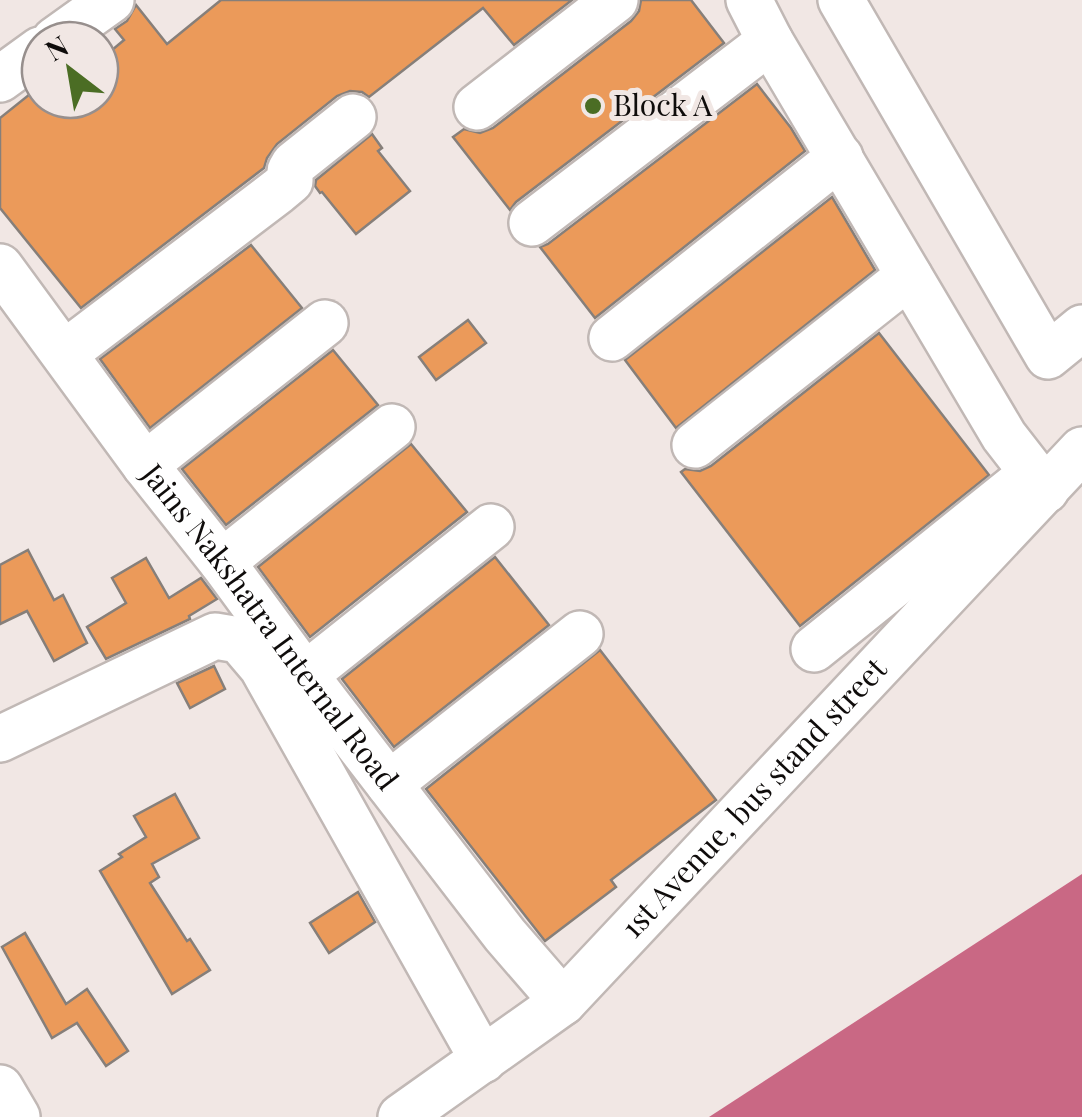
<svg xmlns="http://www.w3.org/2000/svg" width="1082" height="1117" font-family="'Playfair Display',serif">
<rect width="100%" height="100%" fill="#f1e7e4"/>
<polygon fill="#c96884" points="1082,874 1082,1117 709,1117"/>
<g fill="#eb9a5a" stroke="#867f7a" stroke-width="2.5">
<polygon points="221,0 572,0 514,45 483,8 369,97 362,92 350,91 337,96 277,144 267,158 264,168 81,308 0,208 0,118 40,86 40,100 100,100 100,60 124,40 115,29 127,21 136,5 167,44"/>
<polygon points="641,0 691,0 724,43 516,202 510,210 453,137 464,129 480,133 493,128 631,21 639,11"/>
<polygon points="757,84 791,128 805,151 595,318 540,247 548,244"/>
<polygon points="372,134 382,148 378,151 410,191 356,234 322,192 320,193 315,186 316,180"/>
<polygon points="832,197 875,270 676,428 625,360"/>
<polygon points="251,245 302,308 150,428 100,359"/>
<polygon points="468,320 486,343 436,380 419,357"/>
<polygon points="879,333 989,475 800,626 681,472 685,469 700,471 711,466"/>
<polygon points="333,350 378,405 226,525 182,469"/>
<polygon points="411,444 467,512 310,637 258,567"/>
<polygon points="28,550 54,600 63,595 87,643 54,661 27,611 0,624 0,565"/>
<polygon points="495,557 549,625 394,747 342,679"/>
<polygon points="146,558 169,598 201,578 217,599 189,616 190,619 106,659 87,627 126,603 112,578"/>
<polygon points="600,650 716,800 611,880 616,887 545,941 426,789"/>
<polygon points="214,666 225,689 190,708 177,683"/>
<polygon points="175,794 199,838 152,864 159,877 150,883 187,941 190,939 210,970 172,994 100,871 122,857 119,854 146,837 134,816"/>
<polygon points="358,892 375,922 329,953 310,923"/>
<polygon points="25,933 66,1004 87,989 128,1051 106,1066 77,1023 52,1038 2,947"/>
</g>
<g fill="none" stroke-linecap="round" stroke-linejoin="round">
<defs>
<g id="minor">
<polyline points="749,0 770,41 1004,436 1046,490"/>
<polyline points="841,0 1048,356 1082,328"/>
<polyline points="55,40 111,0"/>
<polyline points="0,79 40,50"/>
<polyline points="477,107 615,0"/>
<polyline points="532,223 770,41"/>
<path id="s1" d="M0,267L145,465L222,562L305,675L505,935L563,1002"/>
<polyline points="612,338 840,157"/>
<polyline points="65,353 278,191 290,181 290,171 294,164 353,117"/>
<polyline points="695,445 909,276"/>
<polyline points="145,465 325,323"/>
<polyline points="222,562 392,427"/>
<polyline points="814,649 1019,484"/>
<polyline points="305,675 491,527"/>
<polyline points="0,739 215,636 239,640 262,667 483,1060"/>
<polyline points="389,784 580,634"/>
<polyline points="0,1088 17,1117"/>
<path id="s2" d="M401,1117L563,1002L1082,450"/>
</g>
</defs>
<use href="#minor" stroke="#c1b8b5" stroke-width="50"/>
<use href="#minor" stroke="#fff" stroke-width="45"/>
</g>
<circle fill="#4b6d24" stroke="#f1e7e4" stroke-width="4" cx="593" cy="106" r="10"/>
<g text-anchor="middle" stroke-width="10" stroke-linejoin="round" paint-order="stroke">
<g font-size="30" fill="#0f0c0b" stroke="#f1e7e4" text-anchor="start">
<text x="613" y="116">Block A</text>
</g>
<g font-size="30" fill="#0f0c0b" stroke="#f1e7e4">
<text dy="10" stroke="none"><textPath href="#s1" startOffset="450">Jains Nakshatra Internal Road</textPath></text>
<text dy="10" stroke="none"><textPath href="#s2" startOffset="478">1st Avenue, bus stand street</textPath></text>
</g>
</g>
<g transform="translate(70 70) rotate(329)"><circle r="48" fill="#f1e7e4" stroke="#978f8d" stroke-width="2.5"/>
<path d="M0-8L18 38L0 25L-18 38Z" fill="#4b6d24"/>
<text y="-15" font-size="28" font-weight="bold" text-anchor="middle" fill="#0f0c0b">N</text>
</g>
</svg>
